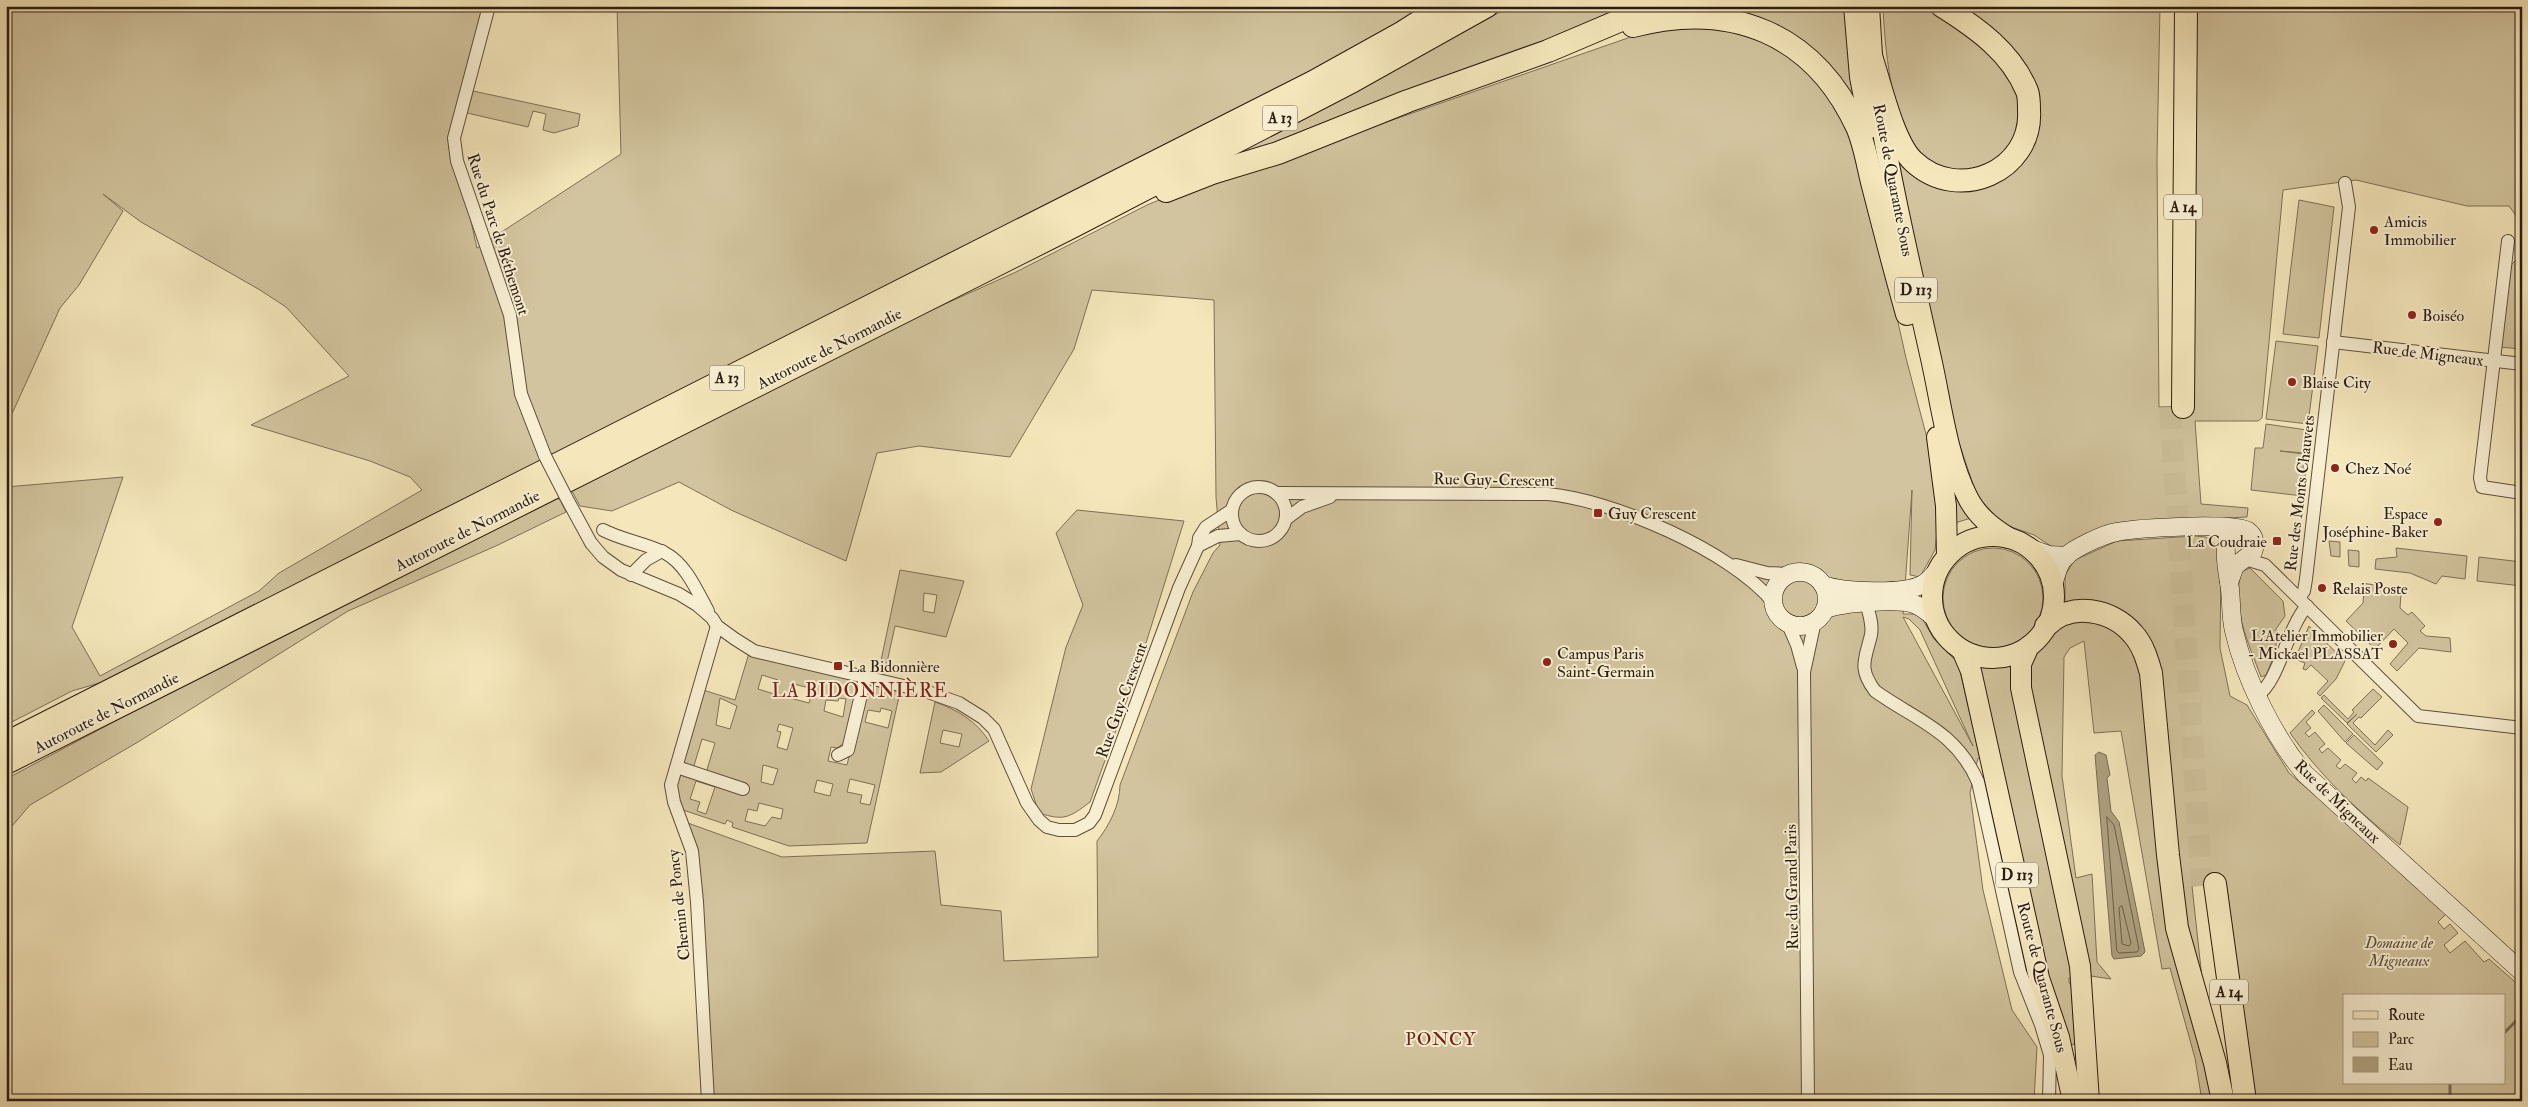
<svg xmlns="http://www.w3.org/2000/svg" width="2528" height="1107" font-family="'IM FELL Double Pica',serif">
<rect width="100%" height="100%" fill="#f5e7bb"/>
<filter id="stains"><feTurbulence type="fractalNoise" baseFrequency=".004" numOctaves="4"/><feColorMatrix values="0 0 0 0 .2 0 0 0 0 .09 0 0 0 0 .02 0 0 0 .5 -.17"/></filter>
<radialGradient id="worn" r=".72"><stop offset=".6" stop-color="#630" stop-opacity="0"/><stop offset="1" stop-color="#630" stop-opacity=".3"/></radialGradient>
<g fill="#d2c49e" stroke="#7e7058" fill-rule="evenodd">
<polygon points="6,6 483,6 451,133 477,248 621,154 617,6 1425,6 1344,55 103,682 72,691 6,725 6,487 123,477 72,627 100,676 259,591 279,573 422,490 410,477 370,461 251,425 349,376 286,307 260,290 141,222 103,194 123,211 79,285 60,308 6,427"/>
<polygon points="1511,6 1637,6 1426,89 1206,168 1338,101"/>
<polygon points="1670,6 1847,6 1862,122 1800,43 1662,9"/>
<path d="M1883,6H1913L1947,17L2007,68L2020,101V133L1992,167L1947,174C1938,167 1925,160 1916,151C1892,126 1884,41 1883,6Z"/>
<polygon points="1951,6 2160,6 2157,159 2159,407 2194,406 2196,6 2522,6 2522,224 2509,206 2467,206 2356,180 2283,190 2262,418 2258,421 2195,421 2201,504 2248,508 2247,517 2113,524 2067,546 2054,548 2034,535 2003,524 1977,496 1955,431 1895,154 1941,185 2023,157 2030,82"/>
<path d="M1710,22L1780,46L1833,95L1858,143L1906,358L1933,461L1940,504L1935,550L1920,577L1910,575L1912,490L1903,614H1915L1923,620L1934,639L1956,661L1960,671L1980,758H1978L1970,793L1983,890L2012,1010L2037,1047L2034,1101H710L685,822L782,857L935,851L941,905L1001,911L1004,961L1098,957L1097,841C1109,826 1120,805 1120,785L1193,592L1213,553L1220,545L1216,497L1214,300L1092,290L1074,349L1010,457L919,446L877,453L846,561L731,510L679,482L612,511L580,506L572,491L916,317L1016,272L1147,205L1196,185L1355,133L1645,32ZM1903,617L1909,619L1920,630L1973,746Z"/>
<polygon points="473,91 580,114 578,126 554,133 543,130 546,114 533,111 528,127 467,113"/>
<polygon points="2299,200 2334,207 2319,338 2283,334"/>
<polygon points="2522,254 2522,349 2499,347 2510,266"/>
<polygon points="2276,341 2318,346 2308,424 2266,419"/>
<polygon points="2266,424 2307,430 2304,453 2280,451 2304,454 2303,468 2306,469 2303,496 2251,490 2255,448 2263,448"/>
<polygon points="1954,483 1971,518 1955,523"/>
<polygon points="559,498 566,512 498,545 348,611 138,742 30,805 6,833 6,779 121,718"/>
<path d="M1077,510L1184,521L1137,672L1090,802C1069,818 1064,821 1039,813L1031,789L1066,647L1083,605L1056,533Z"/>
<path d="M2195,536L2206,537L2214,543L2221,560L2220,648L2230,696L2247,705L2289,773L2402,870L2400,873L2446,914L2438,922L2444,929L2450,924L2458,933L2444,945L2450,953L2465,941L2484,962L2489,959L2522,988V1101H2256L2226,882L2192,886L2205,1006L2187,949L2152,651L2065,604V575L2075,560L2117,541ZM2344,996H2504V1083H2344Z"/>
<polygon points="2329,541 2340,542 2340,557 2331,556"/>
<polygon points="2396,548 2467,556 2465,579 2442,576 2436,584 2410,573 2375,569 2376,559 2397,557"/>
<circle cx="1993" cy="598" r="50"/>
<polygon points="2348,550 2359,551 2359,567 2349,566"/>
<polygon points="2479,557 2522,562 2522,586 2477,581"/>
<path d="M2250,568L2283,601L2285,616L2276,629V651L2266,675L2261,677C2249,644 2230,606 2242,571Z"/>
<path d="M900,570L964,581L946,637L895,626L884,676L878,675ZM924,593L937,595L934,613L923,611Z"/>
<polygon points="2361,583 2405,589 2405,593 2401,593 2400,608 2408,615 2412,612 2425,626 2420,631 2426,636 2450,638 2451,652 2419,648 2397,671 2390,664 2408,643 2394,629 2375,649 2346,621 2363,603 2364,589 2361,588"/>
<polygon points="2084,618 2124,635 2141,667 2212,1101 2202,1101 2195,1058 2170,968 2162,969 2121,731 2094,733 2084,641 2070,648 2064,657 2062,776 2076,878 2092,874 2097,962 2111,979 2084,975 2026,684 2031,656 2057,631 2071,621"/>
<polygon points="2309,626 2345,661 2336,679 2320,696 2317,693 2328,681 2311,665 2306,670 2303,669 2305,663 2295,659"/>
<path d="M749,653L860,682L846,742L837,748L831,747L828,761L847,765L864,694L869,690L870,685L900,692L867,843L789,846L732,827L733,823L727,820L725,824L680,809L675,783L679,771L748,790L744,782L740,784L706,773L715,743L702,739L693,769L681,765L703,690L735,700ZM762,675L778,680L774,694L758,689ZM794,684L813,689L809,703L790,698ZM720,698L737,706L730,729L716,725ZM839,698L846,699L843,717L824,711L826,700L838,701ZM881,708L892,711L888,728L865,722L868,710L880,712ZM779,724L793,728L787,750L777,747L781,732L777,731ZM763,765L778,769L773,785L761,782ZM850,779L875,785L870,805L860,803L862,795L847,792ZM817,780L833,784L830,796L814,792ZM696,781L715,787L706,814L697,811L700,802L690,799ZM759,803L783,809L781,819L772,817L765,826L745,821L748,809L757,811Z"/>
<polygon points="2014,662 2069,945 2071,977 2069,978 2069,983 2071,984 2075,1042 2073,1045 2070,1044 2047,981 1977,665 1994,666"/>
<polygon points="2373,689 2382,697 2361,718 2359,717 2353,723 2375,745 2388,730 2393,735 2376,752 2347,724 2357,714 2347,723 2321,698 2324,695 2348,719 2354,712 2352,710"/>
<path d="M935,702C958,710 976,721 989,741L941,772L920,773ZM943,730L962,734L959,747L940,743Z"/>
<polygon points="2324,705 2353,734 2345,742 2318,711"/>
<path d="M2312,710L2315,713L2306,722L2311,728L2305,733L2309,737L2315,732L2325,744L2319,749L2322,753L2328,748L2341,760L2336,766L2340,769L2345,764L2357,773L2352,779L2356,783L2361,777L2366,781L2368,778L2408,807L2400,845C2359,812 2320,776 2290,733Z"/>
<polygon points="2354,735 2383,763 2377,770 2346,743"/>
</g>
<polygon fill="#b0a281" stroke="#7a6c54" points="2099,752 2106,755 2110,775 2107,778 2111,811 2119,822 2145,952 2141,956 2114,959 2112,956 2095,755"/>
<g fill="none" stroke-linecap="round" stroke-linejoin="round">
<g stroke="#6d5f49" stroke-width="1">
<polygon points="2107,817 2114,825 2139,949 2137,952 2119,953 2117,951"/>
<polygon points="2122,906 2131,943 2129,946 2122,944 2119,908"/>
</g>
<g stroke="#7a6c54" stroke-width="3">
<polyline points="2504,1033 2519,1018 2522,1010"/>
<polyline points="2450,1083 2450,1101"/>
</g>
<polyline stroke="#ccbe99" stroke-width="22" stroke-dasharray="22 11" stroke-linecap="butt" points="2170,407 2202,886"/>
<defs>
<g id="street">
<polyline points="489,6 454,138 457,161 510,315 521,394 545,456"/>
<polyline points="2508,241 2480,478 2482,487 2522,493"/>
<polyline points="2333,342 2522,364"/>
<circle cx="1259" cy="514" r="27"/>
<path d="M1276,493L1548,494C1613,500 1731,551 1773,602"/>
<polyline points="566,497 591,543 603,557 621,570 679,594 697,605 712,618 717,626 735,639 754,651 925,691 959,703 983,718 994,729 1027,803 1039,820 1047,827 1059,830 1075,830 1089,823 1095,815 1179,588 1198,546 1199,538 1206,527 1232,510"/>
<polyline points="1286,519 1302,507 1330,497"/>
<path d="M603,530C622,540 645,543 665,553C686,564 697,591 708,611"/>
<polyline points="1198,546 1218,536 1241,534"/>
<polyline points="2245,559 2265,565 2418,716 2522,728"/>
<polyline points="1736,565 1767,573 1788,574"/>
<polyline points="631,575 646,560 662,551"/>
<polyline points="2299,598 2304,591 2306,579 2349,207 2345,183"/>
<path d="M1866,603C1869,613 1873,624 1871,635C1865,660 1858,668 1875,691C1917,721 1956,731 1978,782L2020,972L2041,1025L2050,1055L2049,1101"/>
<polyline points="1787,622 1797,645 1803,667"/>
<path d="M2258,695C2279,681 2287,628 2307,606"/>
<polyline points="838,755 848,750 865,678"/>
<polyline points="677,767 743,789"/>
<polyline points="708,1101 697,902 692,851 674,802 671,785 717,626"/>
<polyline points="1808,1101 1804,672 1815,621"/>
</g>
<g id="secondary">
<path d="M2238,529L2229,535C2223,543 2227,571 2229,582C2232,599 2230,615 2234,631C2245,679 2274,737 2305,774L2522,972"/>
<polyline points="2032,549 2049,555 2067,556"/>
<circle cx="1800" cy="599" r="27"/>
<path d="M1823,585C1844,592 1904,595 1923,584C1929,581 1933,575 1937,571"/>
<path d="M2053,585C2056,576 2058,564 2065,557C2074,548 2104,534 2117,532C2138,528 2233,522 2248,531C2255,536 2256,544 2253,552L2235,566L2229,582"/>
<path d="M1825,609C1842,603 1897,598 1914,604C1923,607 1930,614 1937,620"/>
</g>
<g id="primary">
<polyline points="1854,6 1860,77 1870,128"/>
<polyline points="1869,6 1873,71"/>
<path d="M1878,103C1892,190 1913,277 1932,363C1941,404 1948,459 1967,496C1976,515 1991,527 2009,538"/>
<polyline points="1937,437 1946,506 1947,556"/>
<circle cx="1993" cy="597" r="61"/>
<polyline points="2029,646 2021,664 2021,688 2080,966 2089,1101"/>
<polyline points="1962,650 1971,671 2039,978 2059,1037 2073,1101"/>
</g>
<g id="highway">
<path d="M1633,26C1732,0 1814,34 1857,127C1865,145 1868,167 1873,186C1884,229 1895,271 1907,314"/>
<path d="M1871,56C1880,83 1893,142 1913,161C1958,204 2033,171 2029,110C2029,104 2029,96 2027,91C2011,52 1977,28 1942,6"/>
<polyline points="1166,191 1212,173 1278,153 1408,101 1548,51 1654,6"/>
<polyline points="2183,407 2186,6"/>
<path d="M2046,626C2070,601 2112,609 2133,634C2143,645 2147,659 2151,673L2168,855L2177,928L2215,1063L2223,1101"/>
<polyline points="6,743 1313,82 1403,32 1444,6"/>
<polyline points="6,763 1072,227 1353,81 1487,6"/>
<polyline points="2215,884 2245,1101"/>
</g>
</defs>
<use href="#street" stroke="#5d4f3c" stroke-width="14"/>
<use href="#secondary" stroke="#2a1c11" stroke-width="19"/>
<use href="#primary" stroke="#2a1c11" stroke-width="22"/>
<use href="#highway" stroke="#2a1c11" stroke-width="24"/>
<use href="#street" stroke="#f8efd3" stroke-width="12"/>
<use href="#secondary" stroke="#f8efd3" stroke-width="18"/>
<use href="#primary" stroke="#f5e7bb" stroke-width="20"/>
<use href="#highway" stroke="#f5e7bb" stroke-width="22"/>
<defs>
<polyline id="street-bridge" points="545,456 566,497"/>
</defs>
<use href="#street-bridge" stroke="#5d4f3c" stroke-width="14" stroke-linecap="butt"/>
<use href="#street-bridge" stroke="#f8efd3" stroke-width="12"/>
</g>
<g fill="#8f2418" stroke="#f8efd3" stroke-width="2">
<circle cx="2374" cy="230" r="5"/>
<circle cx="2412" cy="315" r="5"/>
<circle cx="2292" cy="382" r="5"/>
<circle cx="2335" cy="468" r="5"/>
<rect x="1593" y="508" width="10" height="10" rx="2.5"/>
<circle cx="2438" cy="522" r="5"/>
<rect x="2272" y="536" width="10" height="10" rx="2.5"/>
<circle cx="2322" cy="588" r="5"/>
<circle cx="2393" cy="644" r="5"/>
<circle cx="1547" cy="662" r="5"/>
<rect x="833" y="661" width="10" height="10" rx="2.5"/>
</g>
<g text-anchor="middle" stroke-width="4" stroke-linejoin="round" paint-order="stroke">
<g fill="#f8efd3" stroke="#685b4b" stroke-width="1">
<rect x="1262.5" y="105.5" width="35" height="25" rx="4"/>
<rect x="2164" y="194.5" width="38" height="25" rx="4"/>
<rect x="1895" y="277.5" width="42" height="25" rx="4"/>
<rect x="709.5" y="365.5" width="35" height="25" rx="4"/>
<rect x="1996" y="862.5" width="42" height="25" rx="4"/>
<rect x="2210" y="979.5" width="38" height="25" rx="4"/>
</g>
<g font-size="15" font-weight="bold" fill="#2a1c11">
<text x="1280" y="123">A 13</text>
<text x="2183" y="212">A 14</text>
<text x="1916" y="295">D 113</text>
<text x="727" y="383">A 13</text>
<text x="2017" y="880">D 113</text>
<text x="2229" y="997">A 14</text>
</g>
<g font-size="16" fill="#2a1c11" stroke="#f8efd3">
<text transform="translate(1894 180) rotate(79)" y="6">Route de Quarante Sous</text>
<text transform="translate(499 234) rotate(72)" y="6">Rue du Parc de Béthemont</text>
<text transform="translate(829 348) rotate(-27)" y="6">Autoroute de Normandie</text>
<text transform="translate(2428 353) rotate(7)" y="6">Rue de Migneaux</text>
<text transform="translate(1494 479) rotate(1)" y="6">Rue Guy-Crescent</text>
<text transform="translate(2299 493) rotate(-83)" y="6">Rue des Monts Chauvets</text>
<text transform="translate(467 530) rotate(-27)" y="6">Autoroute de Normandie</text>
<text transform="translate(1121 700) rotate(-70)" y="6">Rue Guy-Crescent</text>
<text transform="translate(106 712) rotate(-27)" y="6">Autoroute de Normandie</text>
<text transform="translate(2338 801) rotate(44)" y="6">Rue de Migneaux</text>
<text transform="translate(1791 887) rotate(-91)" y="6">Rue du Grand Paris</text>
<text transform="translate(678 905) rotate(-96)" y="6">Chemin de Poncy</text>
<text transform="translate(2043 977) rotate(75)" y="6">Route de Quarante Sous</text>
</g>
<g font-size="16" fill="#2a1c11" stroke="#f8efd3" text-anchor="start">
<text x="2384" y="227">Amicis<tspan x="2384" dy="18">Immobilier</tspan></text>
<text x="2422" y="321">Boiséo</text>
<text x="2302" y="388">Blaise City</text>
<text x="2345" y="474">Chez Noé</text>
<text x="1608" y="519">Guy Crescent</text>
<text x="2428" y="519" text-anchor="end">Espace<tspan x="2428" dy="18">Joséphine-Baker</tspan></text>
<text x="2267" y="547" text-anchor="end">La Coudraie</text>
<text x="2332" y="594">Relais Poste</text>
<text x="2383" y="641" text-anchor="end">L'Atelier Immobilier<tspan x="2383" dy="18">- Mickael PLASSAT</tspan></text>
<text x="1557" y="659">Campus Paris<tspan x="1557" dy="18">Saint-Germain</tspan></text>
<text x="848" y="672">La Bidonnière</text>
</g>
<g font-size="16" font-style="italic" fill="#5c4e3b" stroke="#f8efd3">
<text x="2399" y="948">Domaine de<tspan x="2399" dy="18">Migneaux</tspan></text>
</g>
<g font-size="18" letter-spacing="1" fill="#7a1f14" stroke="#f8efd3">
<text x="1441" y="1045">PONCY</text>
</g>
<g font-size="19" letter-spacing="1" fill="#7a1f14" stroke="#f8efd3">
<text x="860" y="697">LA BIDONNIÈRE</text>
</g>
</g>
<rect width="2528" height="1107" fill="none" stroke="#f5e7bb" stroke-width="25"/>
<rect x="8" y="8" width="2513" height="1092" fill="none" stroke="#2a1c11" stroke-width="2.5"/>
<rect x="12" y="12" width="2503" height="1082" fill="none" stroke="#2a1c11"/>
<rect x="2343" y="994" width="162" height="90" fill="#f8efd3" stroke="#a69b85"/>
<rect x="2353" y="1011" width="25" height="8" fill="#f5e7bb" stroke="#a69b85"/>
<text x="2388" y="1020" font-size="15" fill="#2a1c11">Route</text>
<rect x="2353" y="1032" width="25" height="15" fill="#d2c49e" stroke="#a69b85"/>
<text x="2388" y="1044" font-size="15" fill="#2a1c11">Parc</text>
<rect x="2353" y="1057" width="25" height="15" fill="#b0a281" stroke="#a69b85"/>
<text x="2388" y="1070" font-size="15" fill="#2a1c11">Eau</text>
<rect width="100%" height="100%" filter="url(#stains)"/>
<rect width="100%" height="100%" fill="url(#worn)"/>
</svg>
